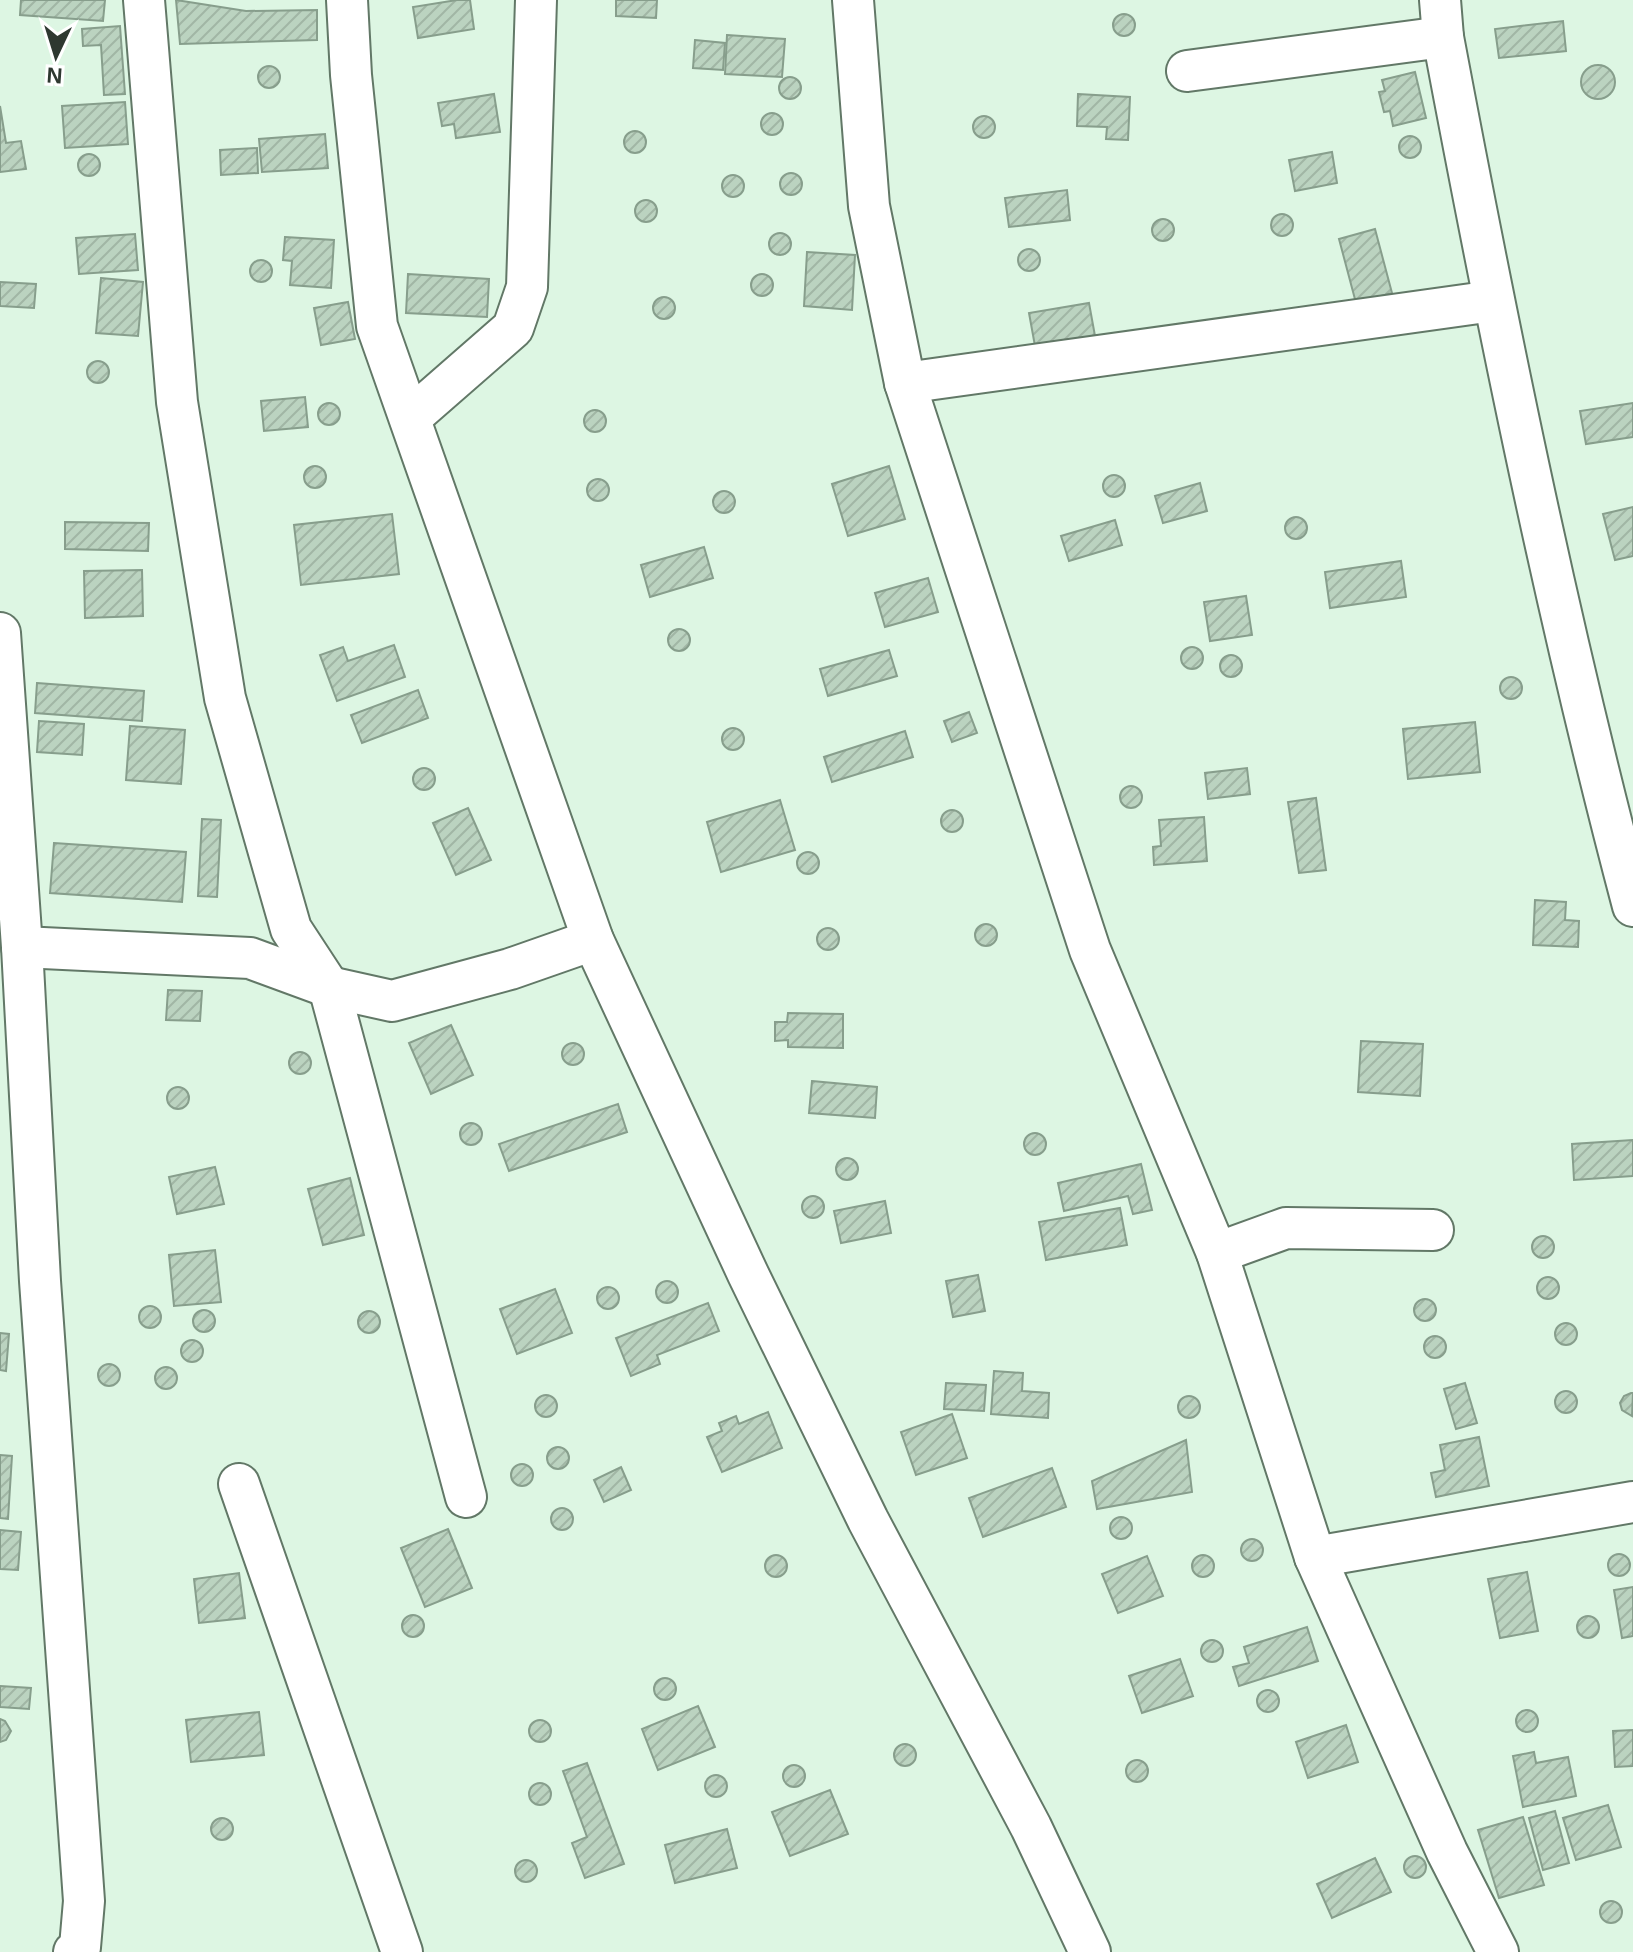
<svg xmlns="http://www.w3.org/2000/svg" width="1633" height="1952" font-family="Arial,sans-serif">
<defs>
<pattern id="building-hatch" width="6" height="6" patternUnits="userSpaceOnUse" patternTransform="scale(2)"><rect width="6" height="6" fill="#bbd3c0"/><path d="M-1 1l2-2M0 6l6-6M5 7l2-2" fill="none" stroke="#a1b6a5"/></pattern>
</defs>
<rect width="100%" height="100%" fill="#ddf6e3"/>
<g fill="url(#building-hatch)" stroke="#879e8c" stroke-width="2">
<polygon points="21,0 105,0 103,21 20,15"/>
<polygon points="176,0 246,11 317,10 317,40 180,44"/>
<polygon points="457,0 470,0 474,29 418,38 413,7"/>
<polygon points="616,0 657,0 656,18 616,16"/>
<circle cx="1124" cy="25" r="11"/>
<polygon points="1563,21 1566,51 1499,58 1495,29"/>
<polygon points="120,26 125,94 104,95 101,45 83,46 82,29"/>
<polygon points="727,35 785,39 782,77 725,74"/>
<polygon points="695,40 725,43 723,70 693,68"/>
<circle cx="1598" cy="82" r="17"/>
<circle cx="269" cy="77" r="11"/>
<polygon points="1415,72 1426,118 1393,126 1390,111 1384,112 1379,92 1385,91 1382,80"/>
<circle cx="790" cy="88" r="11"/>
<polygon points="494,94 500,132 456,138 454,124 442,126 438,103"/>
<polygon points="1078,94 1130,97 1128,140 1106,139 1107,127 1077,126"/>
<polygon points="125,102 128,144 65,148 62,106"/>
<polygon points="0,106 6,143 21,141 26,169 0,172"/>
<circle cx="772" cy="124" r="11"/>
<circle cx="984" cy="127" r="11"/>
<circle cx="635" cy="142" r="11"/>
<polygon points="325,134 328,168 262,172 259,139"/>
<circle cx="1410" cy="147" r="11"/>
<polygon points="257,148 258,173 221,175 220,150"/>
<polygon points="1332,152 1337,183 1295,191 1289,160"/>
<circle cx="89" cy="165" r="11"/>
<circle cx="791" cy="184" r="11"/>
<circle cx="733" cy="186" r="11"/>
<polygon points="1067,190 1070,220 1009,227 1005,198"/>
<circle cx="646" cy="211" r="11"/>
<circle cx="1282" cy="225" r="11"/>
<circle cx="1163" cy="230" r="11"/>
<polygon points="1375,229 1392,293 1356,303 1339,239"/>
<circle cx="780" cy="244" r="11"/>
<polygon points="135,234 138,270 79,274 76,238"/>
<polygon points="285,237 334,240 331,288 290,285 292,261 283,260"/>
<circle cx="1029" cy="260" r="11"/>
<polygon points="807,252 855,255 852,310 804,306"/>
<circle cx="261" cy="271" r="11"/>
<circle cx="762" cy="285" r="11"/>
<polygon points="408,274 489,279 487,317 406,313"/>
<polygon points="101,278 143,282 138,336 96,333"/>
<polygon points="0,282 36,284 34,308 0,306"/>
<circle cx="664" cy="308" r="11"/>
<polygon points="348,302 355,339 321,345 314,308"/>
<polygon points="1089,303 1095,336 1035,346 1029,313"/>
<circle cx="98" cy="372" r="11"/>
<polygon points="305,397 308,427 264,431 261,401"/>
<circle cx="329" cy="414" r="11"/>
<polygon points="1633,403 1633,437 1586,444 1580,411"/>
<circle cx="595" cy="421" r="11"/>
<circle cx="315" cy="477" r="11"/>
<polygon points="889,466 905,519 848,536 832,484"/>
<circle cx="1114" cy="486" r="11"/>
<circle cx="598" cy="490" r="11"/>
<polygon points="1200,483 1207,511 1163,523 1155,496"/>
<circle cx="724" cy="502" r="11"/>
<polygon points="1633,507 1633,556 1615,560 1603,514"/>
<polygon points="392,514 399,574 301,585 294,525"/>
<circle cx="1296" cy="528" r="11"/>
<polygon points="1115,520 1122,545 1069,561 1061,536"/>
<polygon points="65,522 149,523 148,551 65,549"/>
<polygon points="704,547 713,578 650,597 641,565"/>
<polygon points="1401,561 1406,597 1330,608 1325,572"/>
<polygon points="142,570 143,616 85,618 84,571"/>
<polygon points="928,578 938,612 885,627 875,593"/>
<polygon points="1246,596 1252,635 1210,641 1204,602"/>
<circle cx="679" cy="640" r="11"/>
<polygon points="394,645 405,677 337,701 320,655 343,647 348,661"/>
<circle cx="1192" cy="658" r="11"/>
<polygon points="889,650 897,676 828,696 820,669"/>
<circle cx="1231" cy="666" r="11"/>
<circle cx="1511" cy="688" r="11"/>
<polygon points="37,683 144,691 142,721 35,713"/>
<polygon points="418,690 428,718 362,743 351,715"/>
<polygon points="969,712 977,733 952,742 944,721"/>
<polygon points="39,721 84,724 82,755 37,752"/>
<polygon points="1475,722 1480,772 1408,779 1403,729"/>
<polygon points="130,726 185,730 181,784 126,780"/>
<circle cx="733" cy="739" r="11"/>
<polygon points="905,731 913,757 832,782 824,757"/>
<circle cx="424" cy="779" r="11"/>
<polygon points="1247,768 1250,794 1208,799 1205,773"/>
<circle cx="1131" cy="797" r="11"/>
<polygon points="1316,798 1326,870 1299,873 1288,802"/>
<polygon points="780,800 795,850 721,872 707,822"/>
<polygon points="468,808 491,860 456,875 433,823"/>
<circle cx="952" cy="821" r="11"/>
<polygon points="1204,817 1207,861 1154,865 1153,847 1161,846 1159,820"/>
<polygon points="202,819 221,820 217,897 198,896"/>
<polygon points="54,843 186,852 182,902 50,893"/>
<circle cx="808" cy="863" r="11"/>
<polygon points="1535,900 1566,902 1565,920 1579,921 1578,947 1533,945"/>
<circle cx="986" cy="935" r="11"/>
<circle cx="828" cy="939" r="11"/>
<polygon points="168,990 202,991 200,1021 166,1020"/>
<polygon points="788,1013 843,1014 843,1048 788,1047 788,1040 775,1041 775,1022 787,1022"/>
<polygon points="451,1025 473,1075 431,1094 409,1043"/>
<polygon points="1361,1041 1423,1044 1420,1096 1358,1092"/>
<circle cx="573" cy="1054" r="11"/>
<circle cx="300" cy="1063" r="11"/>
<polygon points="812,1081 877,1087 875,1118 809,1113"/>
<circle cx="178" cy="1098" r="11"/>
<polygon points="618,1104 627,1132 509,1171 499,1144"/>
<circle cx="471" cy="1134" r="11"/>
<circle cx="1035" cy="1144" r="11"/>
<polygon points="1633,1140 1633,1176 1574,1180 1572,1144"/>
<circle cx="847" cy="1169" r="11"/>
<polygon points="1141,1164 1152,1210 1133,1214 1128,1196 1064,1211 1058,1183"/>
<polygon points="215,1167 224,1204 177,1214 169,1177"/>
<polygon points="350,1178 364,1235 323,1245 308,1189"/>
<circle cx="813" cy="1207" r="11"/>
<polygon points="885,1201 891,1233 841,1243 834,1211"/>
<polygon points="1120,1208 1127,1245 1046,1260 1039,1222"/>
<circle cx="1543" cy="1247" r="11"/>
<polygon points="215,1250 221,1302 174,1306 169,1255"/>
<polygon points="978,1275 985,1311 953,1317 946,1281"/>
<circle cx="1548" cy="1288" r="11"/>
<circle cx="667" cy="1292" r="11"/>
<circle cx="608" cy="1298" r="11"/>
<polygon points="555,1289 572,1333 517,1354 500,1309"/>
<circle cx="1425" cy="1310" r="11"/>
<polygon points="708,1303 719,1331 657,1355 660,1364 631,1376 616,1338"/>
<circle cx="150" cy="1317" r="11"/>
<circle cx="204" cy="1321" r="11"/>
<circle cx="369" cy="1322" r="11"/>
<circle cx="1566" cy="1334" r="11"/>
<polygon points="0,1333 9,1334 6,1371 0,1370"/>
<circle cx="1435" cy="1347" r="11"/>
<circle cx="192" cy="1351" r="11"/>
<circle cx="109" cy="1375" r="11"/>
<circle cx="166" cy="1378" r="11"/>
<polygon points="994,1371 1023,1373 1022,1391 1049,1393 1048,1418 991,1414"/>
<polygon points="946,1383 986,1385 984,1411 944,1409"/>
<polygon points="1465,1383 1477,1423 1456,1429 1444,1389"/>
<circle cx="1566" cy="1402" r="11"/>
<polygon points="1631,1393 1633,1393 1632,1416 1622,1410 1620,1403 1624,1396"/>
<circle cx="546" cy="1406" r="11"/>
<circle cx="1189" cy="1407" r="11"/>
<polygon points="768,1412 782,1448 722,1472 707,1437 722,1431 719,1423 736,1416 739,1424"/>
<polygon points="952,1414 967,1458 916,1475 901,1432"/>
<polygon points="1479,1437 1489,1486 1436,1497 1431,1473 1445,1470 1440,1445"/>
<polygon points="1186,1440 1192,1492 1097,1509 1092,1481"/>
<circle cx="558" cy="1458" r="11"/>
<polygon points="0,1455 12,1456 8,1519 0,1518"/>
<circle cx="522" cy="1475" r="11"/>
<polygon points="621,1467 631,1490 604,1502 594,1480"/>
<polygon points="1052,1468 1066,1507 983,1537 969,1498"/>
<circle cx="562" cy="1519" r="11"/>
<circle cx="1121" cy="1528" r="11"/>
<polygon points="448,1529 472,1588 425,1607 401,1548"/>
<polygon points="0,1530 21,1532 18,1570 0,1569"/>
<circle cx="1252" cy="1550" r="11"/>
<circle cx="1619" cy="1565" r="11"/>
<circle cx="1203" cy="1566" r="11"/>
<circle cx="776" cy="1566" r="11"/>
<polygon points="1147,1556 1163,1596 1118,1613 1102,1574"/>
<polygon points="1527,1572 1538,1631 1500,1638 1488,1579"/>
<polygon points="239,1573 245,1618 199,1623 194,1579"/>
<polygon points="1633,1587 1633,1636 1622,1638 1614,1590"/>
<circle cx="413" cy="1626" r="11"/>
<circle cx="1588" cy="1627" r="11"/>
<polygon points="1307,1627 1318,1661 1239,1686 1233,1667 1249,1663 1244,1647"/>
<circle cx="1212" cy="1651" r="11"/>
<polygon points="1180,1659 1193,1696 1142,1713 1129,1676"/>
<circle cx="665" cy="1689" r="11"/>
<polygon points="0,1686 31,1688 29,1709 0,1707"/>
<circle cx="1268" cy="1701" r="11"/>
<polygon points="698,1706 715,1747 658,1770 642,1729"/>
<circle cx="1527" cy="1721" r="11"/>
<polygon points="259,1712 264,1755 191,1762 186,1720"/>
<polygon points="0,1719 5,1721 11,1731 6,1740 0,1742"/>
<circle cx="540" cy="1731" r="11"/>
<polygon points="1346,1725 1358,1762 1308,1778 1296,1742"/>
<polygon points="1633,1730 1633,1766 1615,1767 1613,1731"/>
<circle cx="905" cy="1755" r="11"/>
<polygon points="1534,1752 1536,1763 1568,1757 1576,1796 1523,1807 1513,1756"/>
<circle cx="1137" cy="1771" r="11"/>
<polygon points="587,1763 624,1864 585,1878 572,1843 587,1837 563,1771"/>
<circle cx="794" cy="1776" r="11"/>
<circle cx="716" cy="1786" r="11"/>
<circle cx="540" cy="1794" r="11"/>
<polygon points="830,1790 848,1834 790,1856 772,1812"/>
<polygon points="1608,1805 1621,1847 1576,1860 1563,1818"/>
<polygon points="1555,1811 1569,1863 1543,1870 1529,1818"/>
<polygon points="1523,1817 1544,1885 1499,1898 1478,1830"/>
<circle cx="222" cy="1829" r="11"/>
<polygon points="727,1829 737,1868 675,1883 665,1845"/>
<circle cx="1415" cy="1867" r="11"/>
<polygon points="1375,1858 1391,1892 1332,1918 1317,1884"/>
<circle cx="526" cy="1871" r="11"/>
<circle cx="1611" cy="1912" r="11"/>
</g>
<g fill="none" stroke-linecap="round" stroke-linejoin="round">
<defs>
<g id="street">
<polyline points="144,0 177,402 225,698 291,929 329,987 466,1497"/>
<polyline points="347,0 351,75 377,326 593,940 748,1274 868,1520 1031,1827 1090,1952"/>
<polyline points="853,0 869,206 905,383 1090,950 1217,1253 1315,1557 1447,1852 1498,1952"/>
<path d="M1440,0L1443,37C1498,329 1557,619 1633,906"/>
<polyline points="1187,71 1443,37"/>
<polyline points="905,383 1493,301"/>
<polyline points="410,418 513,328 527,287 536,0"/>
<polyline points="0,633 22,947 40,1281 84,1901 80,1947 74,1952"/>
<polyline points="22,947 250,958 329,987 392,1001 510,969 593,940"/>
<polyline points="1217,1253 1286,1228 1433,1230"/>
<polyline points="239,1484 402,1952"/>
<polyline points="1315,1557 1633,1502"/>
</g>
</defs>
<use href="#street" stroke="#627867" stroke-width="44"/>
<use href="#street" stroke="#fff" stroke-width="40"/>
</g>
<g transform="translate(56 56) rotate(184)" stroke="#ffffff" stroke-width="6" paint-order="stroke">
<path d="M0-6L14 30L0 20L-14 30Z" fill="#2e3830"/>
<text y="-12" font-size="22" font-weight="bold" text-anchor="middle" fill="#2e3830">N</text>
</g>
</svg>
